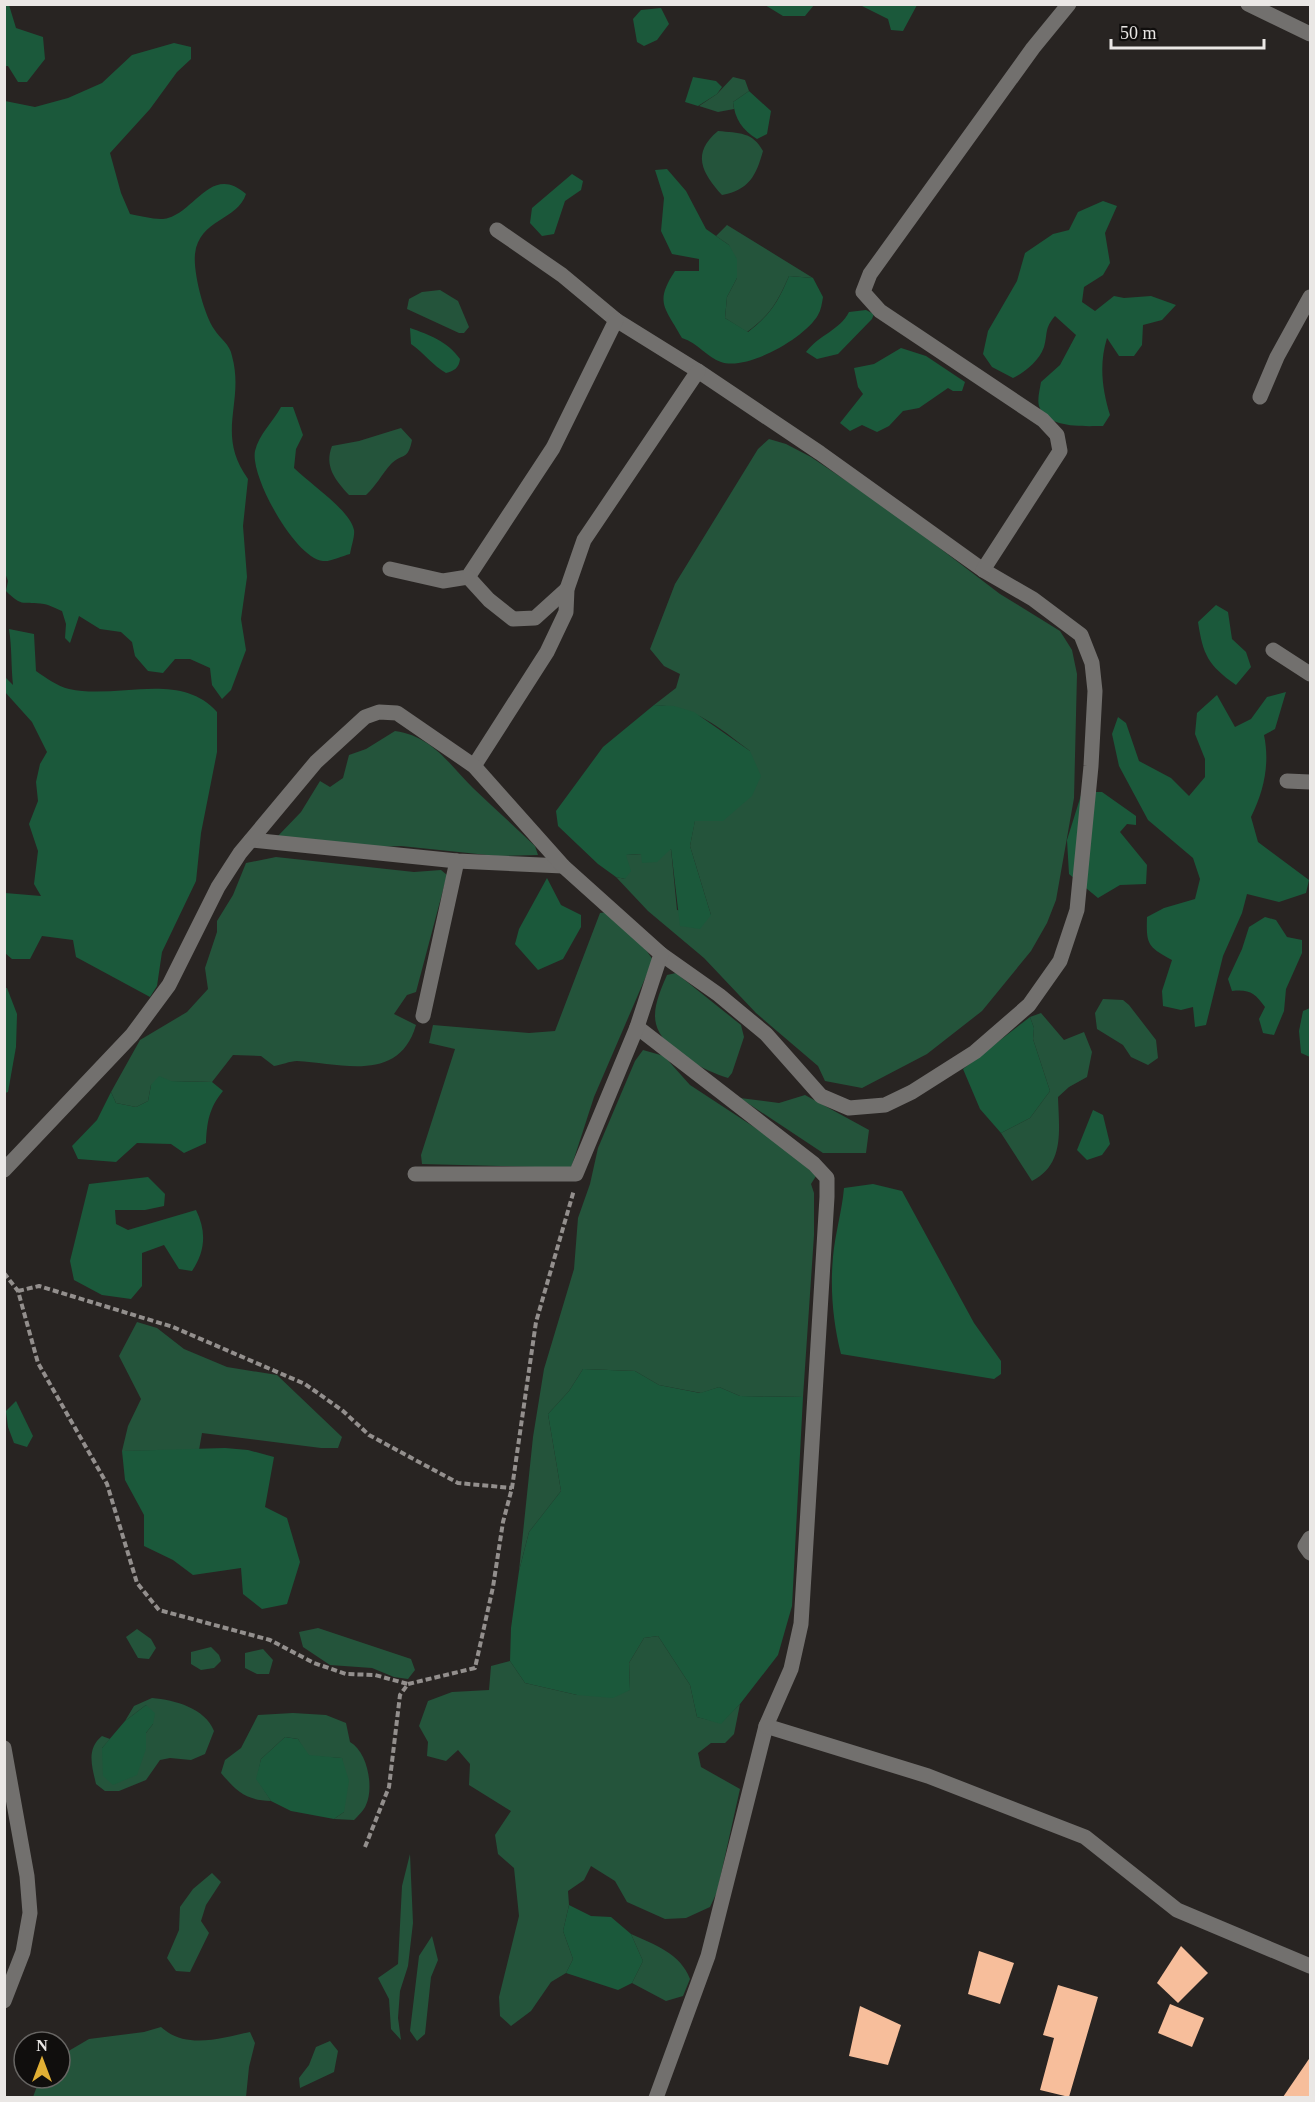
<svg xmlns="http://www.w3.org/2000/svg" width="1315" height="2102" font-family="'Times New Roman',serif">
<rect width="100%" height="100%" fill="#282422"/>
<g fill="#24543b">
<polygon points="733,77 745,80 749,91 733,102 734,109 718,112 699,106 717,94"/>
<path d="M718,131C739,133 753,132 763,151C756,176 749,190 722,195C702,173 691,153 718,131Z"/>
<path d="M727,225L813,278L789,276C777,303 771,314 747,332L725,318L727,297L737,278L729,245L716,236Z"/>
<polygon points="440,290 458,301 469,327 464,333 459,333 407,309 409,299 422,292"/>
<path d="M401,428L412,440C408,461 402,453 391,464C382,474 376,486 366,495H349C335,480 324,466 332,446L359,441Z"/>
<path d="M769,439L786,444L811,457L891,511L1000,594L1060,631L1072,650L1077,674L1074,798L1056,900L1047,923L1031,951L982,1011L927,1054L862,1088L825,1081L818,1066L756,1013L704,958L648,911L616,877L625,879L626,855L642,854V863L671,849L677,910L711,915L690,846L695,820L750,751C718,727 696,706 654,705L676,688L680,674L664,666L650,649L675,584L758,449Z"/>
<path d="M395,731C432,736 449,764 473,788C494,808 515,827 535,846L538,855L497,856L401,846L335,849L276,838L301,812L320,781L330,787L343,778L349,755L366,749Z"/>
<path d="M276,857L414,872L441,870L447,875L416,992L407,995L394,1014L416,1025C399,1084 340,1063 297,1061C290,1061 281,1065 274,1066L261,1056L233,1055L212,1082L171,1081L151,1085L148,1101L136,1107L116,1103L111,1092L140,1040L187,1012L208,989L205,968L217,932V921L233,895L246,863Z"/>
<polygon points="608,912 644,947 653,960 594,1097 571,1168 422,1164 421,1155 455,1049 429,1043 433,1025 529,1033 555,1031 600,913"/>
<path d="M676,973L741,1025L744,1037L732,1073L728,1078C705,1071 662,1049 656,1024C652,1008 661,989 667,975Z"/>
<polygon points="1103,999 1123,1000 1129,1005 1156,1040 1158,1058 1148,1065 1131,1057 1123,1045 1097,1029 1095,1013"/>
<path d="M1041,1013L1064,1040L1084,1032L1092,1052L1087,1077L1069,1087L1058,1097C1059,1130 1065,1164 1032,1181L1001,1133L1030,1118L1050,1091L1033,1039L1034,1028L1030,1017Z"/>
<polygon points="643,1050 664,1056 690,1085 786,1148 816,1176 811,1184 814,1193 814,1235 803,1397 740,1396 719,1387 701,1393 659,1385 635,1371 583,1369 569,1391 548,1414 561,1491 529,1532 519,1571 533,1437 544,1369 574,1269 578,1218 590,1184 598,1148 635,1061"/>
<polygon points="805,1095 869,1130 866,1153 823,1153 740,1098 779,1103"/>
<polygon points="137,1322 157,1328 184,1349 227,1367 277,1375 342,1437 338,1448 321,1448 202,1433 199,1450 122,1451 128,1426 141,1399 119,1356"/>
<polygon points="318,1628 411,1659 415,1670 408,1679 394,1677 372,1668 330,1665 303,1647 299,1632"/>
<polygon points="137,1629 151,1639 156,1648 149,1659 138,1658 126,1637"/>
<polygon points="658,1636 690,1685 697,1717 721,1723 740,1704 734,1734 725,1743 711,1743 698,1753 701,1767 740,1789 717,1892 710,1907 686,1918 665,1919 627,1902 615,1881 591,1866 584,1880 568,1891 569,1905 563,1931 573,1959 566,1973 551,1982 531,2011 511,2026 500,2016 499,1997 519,1916 514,1868 498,1854 495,1835 511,1811 469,1785 470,1764 458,1750 446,1761 427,1756 428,1742 419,1726 428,1701 452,1692 489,1690 491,1666 510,1661 525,1683 577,1695 630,1690 629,1663 644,1638"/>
<polygon points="211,1647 219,1655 221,1661 214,1668 201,1670 191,1664 191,1652"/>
<polygon points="263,1649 273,1660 269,1674 257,1674 245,1668 245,1653"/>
<path d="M152,1698C175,1700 205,1708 214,1731L205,1754L191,1760L170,1758L160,1760L146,1780L119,1791H105L96,1784C92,1766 86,1749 102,1736L110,1739L102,1748L146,1749V1733L153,1724L146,1705L125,1721L134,1706Z"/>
<path d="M293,1713L326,1715L346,1723L350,1742C368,1752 374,1788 366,1805C364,1810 358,1816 354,1820L334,1819L344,1812L342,1758L308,1756L298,1739L285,1737L261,1759L257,1779L271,1801C246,1800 237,1792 221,1773L225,1760L241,1748L258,1715Z"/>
<polygon points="410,1854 413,1923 408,1966 400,1991 398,2018 401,2040 391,2029 389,1999 378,1978 398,1964 402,1886"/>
<polygon points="212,1873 221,1882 206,1905 201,1921 209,1933 190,1972 176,1971 167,1958 179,1930 180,1907 193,1889"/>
<path d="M631,1934C655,1945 680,1953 690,1979L683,1996L666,2001L632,1983L643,1961Z"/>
<polygon points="432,1936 438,1960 431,1977 425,2034 417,2041 410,2031 419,1956"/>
<path d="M161,2027C186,2050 221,2038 250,2032L255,2043L249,2067L246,2097H33L40,2078H60V2056L89,2039L144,2032Z"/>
<polygon points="330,2041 338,2051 334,2072 300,2088 299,2078 309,2065 316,2047"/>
</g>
<g fill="#1b593b">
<polygon points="4,5 9,5 16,28 43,37 45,59 27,82 18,82 8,66 5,66"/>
<polygon points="765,5 814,5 805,16 783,16"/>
<polygon points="860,5 917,5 903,31 891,30 888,19"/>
<polygon points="661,8 669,24 657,40 644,46 637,42 633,19 641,10"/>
<path d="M174,43L191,47V59L177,72L150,109L110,153L121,193L130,214C141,216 159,221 168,218C196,210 212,164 246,194C238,220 199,219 195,254C193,273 204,314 214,329C220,339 230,344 232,356C245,403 215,433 248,479L243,526L247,577L241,619L246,650L231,690L222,699L212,685L210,668L190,659H175L163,673L148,671L135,656L132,642L121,632L100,629L79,616L70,643L65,638L66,624L62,611C57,609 50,605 44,604C23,601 23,608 6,591L8,581L4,570L5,101L35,107L68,98L102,83L132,55Z"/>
<polygon points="693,77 716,81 722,87 717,94 698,106 685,102"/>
<path d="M749,91L771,111L767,134L757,139C742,130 735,119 733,102Z"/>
<path d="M667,169L686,191L706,229L729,245L737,259V278L727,297L725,318L748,332C771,314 778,302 789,276L813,278L823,297C822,303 821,310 818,315C805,338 747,371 721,362C708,358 698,343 682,338C665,307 654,303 675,271H699V259L672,254L661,231L664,198L655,170Z"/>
<polygon points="572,174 583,181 581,190 565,201 554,234 542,236 530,223 532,208"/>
<path d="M1103,201L1117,206L1105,233L1110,263L1103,275L1084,287L1082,302L1095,311L1114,296L1124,298L1151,296L1176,305L1162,320L1143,325L1142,345L1134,356H1119L1107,338C1099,364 1102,389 1110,415L1103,426C1084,426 1047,429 1039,406C1037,399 1040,389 1041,382L1060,365L1076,335L1055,316C1044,329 1048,333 1044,347C1039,361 1025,372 1013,378L992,367L983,354L988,331L1017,281L1025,253L1053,234L1069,230L1078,212Z"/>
<path d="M866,310L874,314L872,319L838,354L817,359L806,352C819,335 840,330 849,312Z"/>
<path d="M410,328C430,335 447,341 460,359C459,368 454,371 446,373C433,366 424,353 411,344Z"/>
<polygon points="901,348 926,356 965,382 962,391 953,391 948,388 919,408 903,411 889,426 877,432 862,425 850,431 840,423 863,394 858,387 854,368 874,364"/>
<path d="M281,407H293L303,435L296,449L294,468C310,484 350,510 354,530C355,536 351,547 350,554C342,556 330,562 323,561C296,559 250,477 255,451C259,434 273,422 281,407Z"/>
<path d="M1216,605L1228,612L1232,639L1246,652L1251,667L1236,685C1208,665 1203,655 1198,622Z"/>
<path d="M9,629L34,634L36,671C46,678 57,686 69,689C117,700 180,670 217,712V752L201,833L196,881L162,952L157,986L150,997L76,957L73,940L42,936L30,959H12L5,953V893L41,896L34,884L38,851L29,824L38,801L36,782L40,764L47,752L32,722L5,692V677L13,685C11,666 12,648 9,629Z"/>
<path d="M1286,692L1275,729L1264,735C1270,764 1264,791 1251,817L1258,842L1309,880L1306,893L1279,902L1247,894L1242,913L1223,956L1206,1025L1195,1027L1193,1007L1181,1010L1163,1006L1162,991L1172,960C1148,947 1146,945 1147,917L1164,908L1195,899L1200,879L1193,858L1148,820L1119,766L1112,734L1118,717L1126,723L1139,761L1171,778L1189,796L1205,777V759L1195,734L1197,713L1217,695L1235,727L1251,719L1267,697Z"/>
<polygon points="654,705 674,706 694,712 750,751 761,776 752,796 723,821 695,821 690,846 711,915 700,929 680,926 671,849 657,862 642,863 641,854 626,855 631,871 625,879 616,877 598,864 558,826 556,811 603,747"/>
<polygon points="1082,792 1102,792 1136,816 1136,825 1127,824 1120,832 1147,865 1146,884 1120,885 1098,898 1069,874 1067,840"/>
<polygon points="547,878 561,905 581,915 581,927 563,959 538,970 515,944 519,929"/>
<path d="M1265,917L1276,920L1287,937L1302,940V953L1286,989L1284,1011L1274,1035L1263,1033L1259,1019L1265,1007C1255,993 1249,989 1232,991L1228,979L1242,949L1249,927Z"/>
<polygon points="5,988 7,988 17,1014 16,1047 8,1092 5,1093"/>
<polygon points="1310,1008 1310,1057 1301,1053 1299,1031 1303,1011"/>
<polygon points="1030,1017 1034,1028 1033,1039 1050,1091 1030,1118 1001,1133 980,1109 963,1069"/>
<path d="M159,1076L171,1081L212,1082L223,1091C209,1108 207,1122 206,1143L184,1153L171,1144L137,1143L116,1162L78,1159L72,1146L97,1120L111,1092L116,1103L136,1107L148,1101L151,1085Z"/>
<polygon points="1093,1110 1103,1115 1110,1144 1102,1155 1087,1160 1077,1150"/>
<path d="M148,1177L165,1194L164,1206L145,1210H115L116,1224L128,1230L196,1210C207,1232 205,1252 192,1271L179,1269L164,1245L142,1253V1286L131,1299L102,1295L74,1280L70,1261L89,1184Z"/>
<path d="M873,1184L902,1191L974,1323L1001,1361V1374L994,1379L841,1354C833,1323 830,1289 833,1257C835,1234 842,1211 844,1188Z"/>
<polygon points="583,1369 635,1371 659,1385 700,1393 719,1387 740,1396 803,1397 792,1606 778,1655 740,1704 721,1724 697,1717 690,1685 658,1636 644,1638 629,1663 630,1690 613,1698 577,1695 525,1683 510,1661 511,1628 519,1571 529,1532 561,1491 548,1414 569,1391"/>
<polygon points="16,1401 33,1436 27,1447 14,1443 8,1427 6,1411"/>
<polygon points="225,1448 248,1450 274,1457 265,1507 287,1518 300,1562 287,1604 262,1609 243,1594 241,1568 193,1575 173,1560 144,1546 144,1515 125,1480 122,1451"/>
<polygon points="146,1705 155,1713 153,1724 146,1733 146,1749 137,1775 113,1785 103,1776 102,1748 125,1721"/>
<polygon points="285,1737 298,1739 309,1755 342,1758 349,1781 344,1812 334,1819 291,1811 271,1801 256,1779 261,1759"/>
<polygon points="569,1905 591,1916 611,1917 631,1934 643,1961 632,1983 618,1990 566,1973 573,1959 563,1931"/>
</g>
<g fill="#f7be9b">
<polygon points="1181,1946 1208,1973 1178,2003 1157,1983"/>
<polygon points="979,1951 1014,1963 1000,2004 968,1994"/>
<polygon points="1058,1985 1098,1997 1069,2097 1040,2090 1054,2038 1043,2035"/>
<polygon points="1170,2004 1204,2018 1192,2047 1158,2033"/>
<polygon points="860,2006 901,2025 888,2065 849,2056"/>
<polygon points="1311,2056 1311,2097 1283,2097"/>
</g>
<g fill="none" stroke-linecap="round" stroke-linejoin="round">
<g stroke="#938f8d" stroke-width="4" stroke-dasharray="6 3" stroke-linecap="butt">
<polyline points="4,1273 18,1291 38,1363 107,1484 137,1583 159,1610 270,1640 314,1663 346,1674 375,1675 408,1684"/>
<polyline points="18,1291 39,1286 173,1327 305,1384 343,1411 369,1435 458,1483 512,1488"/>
<polyline points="365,1847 389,1787 400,1695 408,1684 475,1668 493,1587 503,1522 512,1488 536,1322 574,1190"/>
</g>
<g stroke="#72706e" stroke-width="15">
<polyline points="1248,4 1310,34"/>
<polyline points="497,230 562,275 616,320 698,371 820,453 983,570 1033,599 1081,635 1092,663 1095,691 1091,766 1077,910 1060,961 1029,1005 975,1052 912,1092 885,1105 849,1108 821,1096 766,1034 719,995 661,954"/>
<polyline points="1260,397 1277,357 1310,297"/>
<polyline points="390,569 443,581 468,577 553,448 616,320"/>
<polyline points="983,570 1060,451 1057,435 1043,420 880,311 863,292 870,274 1033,48 1069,4"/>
<polyline points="468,577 489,600 513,619 535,618 567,589"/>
<polyline points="1273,650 1310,674"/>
<polyline points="474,766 547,652 566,612 567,589 584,540 698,371"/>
<polyline points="1287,781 1310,782"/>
<polyline points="251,840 457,861 563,866"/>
<polyline points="423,1016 457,861"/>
<polyline points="637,1027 814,1164 827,1178 827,1197 801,1624 791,1669 766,1726 708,1956 656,2098"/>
<polyline points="4,1170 132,1035 169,985 218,887 240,853 316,762 365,717 379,712 397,713 474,766 563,866 661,954 637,1027 576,1174 415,1174"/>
<polyline points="1310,1538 1305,1546 1310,1553"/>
<polyline points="766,1726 928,1776 1085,1837 1177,1910 1310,1966"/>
<polyline points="4,1748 27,1876 30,1913 23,1952 4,2001"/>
</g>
</g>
<rect width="1315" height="2102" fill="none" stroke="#eae7e5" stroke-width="12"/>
<g transform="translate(42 2060)"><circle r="28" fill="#100e0d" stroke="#676563" stroke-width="1.5"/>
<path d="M0-4.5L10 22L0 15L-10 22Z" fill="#e1af34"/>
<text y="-9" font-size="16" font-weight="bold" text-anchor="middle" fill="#eae7e5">N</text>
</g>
<path d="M1111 39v9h153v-9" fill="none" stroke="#eae7e5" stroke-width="3"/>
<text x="1120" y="39" font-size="18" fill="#eae7e5" stroke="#100e0d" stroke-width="4.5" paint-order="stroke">50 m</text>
</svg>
